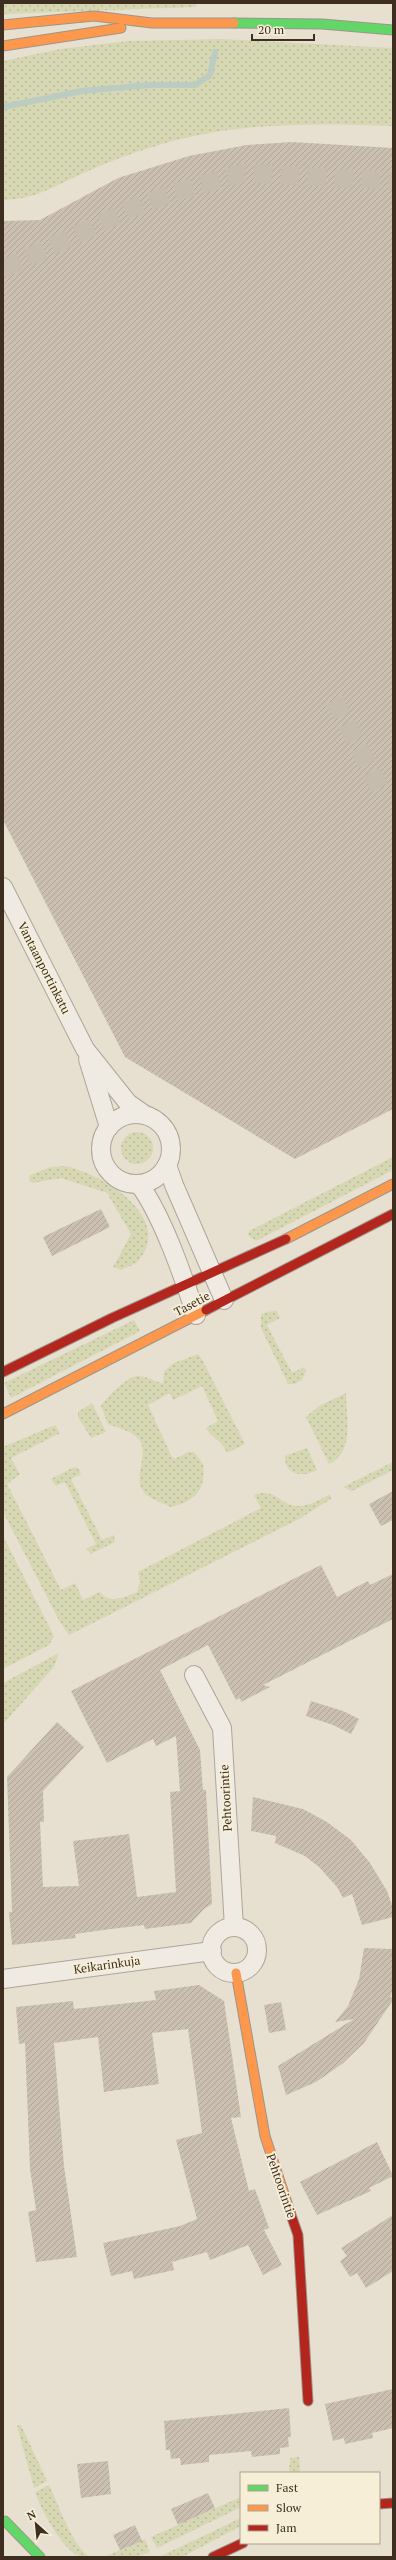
<svg xmlns="http://www.w3.org/2000/svg" width="396" height="2560" font-family="'PT Serif',serif">
<defs>
<pattern id="grass-dots" width="8" height="8" patternUnits="userSpaceOnUse"><rect width="8" height="8" fill="#d6d7b3"/><path d="M2 2h.1M6 6h.1" fill="none" stroke="#b9b99a" stroke-width="1.8" stroke-linecap="round"/></pattern>
<pattern id="building-hatch" width="6" height="6" patternUnits="userSpaceOnUse"><rect width="6" height="6" fill="#cbbfb2"/><path d="M-1 1l2-2M0 6l6-6M5 7l2-2" fill="none" stroke="#afa499"/></pattern>
</defs>
<rect width="100%" height="100%" fill="#e7e0d1"/>
<g fill="url(#grass-dots)">
<polygon points="3,3 185,3 196,4 197,7 3,14"/>
<path d="M221,39L393,48V126C315,123 234,122 159,145C131,153 103,164 77,176C49,189 34,199 3,200V61L60,49L129,41Z"/>
<circle cx="137" cy="1148" r="16"/>
<polygon points="393,1157 393,1170 256,1241 248,1235 249,1231"/>
<path d="M65,1166C100,1173 175,1217 139,1260C135,1265 126,1267 121,1270L113,1267L131,1234L107,1193L61,1178L32,1183L29,1180L30,1175L51,1167Z"/>
<polygon points="276,1310 280,1318 267,1325 292,1373 304,1367 306,1371 302,1380 294,1384 288,1384 261,1328 261,1314"/>
<polygon points="134,1320 140,1331 11,1398 4,1383"/>
<path d="M198,1354L203,1361L245,1444L227,1453C221,1439 213,1439 206,1428L218,1421L202,1386L173,1400L170,1393L148,1405L172,1457L175,1459L188,1452H194L203,1464C206,1490 196,1501 171,1507C163,1503 149,1499 144,1492C130,1477 155,1449 134,1435C127,1430 116,1427 108,1424L101,1406C106,1398 129,1374 139,1376C147,1377 156,1381 163,1384L164,1371L174,1363Z"/>
<path d="M346,1393C346,1418 355,1452 329,1464L306,1417L319,1406Z"/>
<polygon points="92,1403 106,1432 91,1438 78,1417 78,1412"/>
<path d="M55,1425L60,1433L11,1458L20,1474L7,1484L61,1590L75,1583L83,1600L100,1592C110,1605 125,1597 137,1592L140,1582L138,1572L261,1508L254,1495C276,1487 280,1506 298,1506C310,1506 319,1500 330,1494L331,1499L299,1519L69,1635L60,1622L3,1512V1447Z"/>
<path d="M307,1448L317,1470C303,1478 284,1475 285,1456Z"/>
<polygon points="393,1462 393,1470 352,1491 343,1487"/>
<polygon points="74,1467 78,1468 81,1474 71,1479 102,1540 114,1535 115,1542 91,1554 86,1549 96,1544 65,1482 56,1486 51,1479"/>
<polygon points="3,1536 54,1636 49,1645 3,1669"/>
<polygon points="59,1653 54,1667 3,1724 3,1683"/>
<polygon points="21,2425 47,2481 34,2488 17,2426"/>
<polygon points="299,2457 300,2473 289,2473 290,2458"/>
<path d="M49,2485C58,2503 73,2548 90,2557C86,2557 81,2558 78,2556C61,2547 41,2510 35,2492Z"/>
<polygon points="241,2497 241,2507 157,2548 151,2537"/>
<polygon points="241,2518 241,2526 182,2557 159,2557"/>
<polygon points="145,2539 150,2552 136,2557 104,2557"/>
</g>
<g fill="none" stroke-linecap="round" stroke-linejoin="round">
<polyline stroke="#bcccc2" stroke-width="6" points="3,107 82,91 149,85 195,85 210,75 215,52"/>
</g>
<g fill="url(#building-hatch)">
<polygon points="292,142 393,148 393,1109 295,1159 125,1057 3,820 3,221 40,220 118,178 189,156 247,145"/>
<polygon points="101,1209 110,1227 52,1256 43,1237"/>
<polygon points="393,1491 393,1520 381,1526 369,1504"/>
<polygon points="321,1565 337,1597 368,1581 370,1585 393,1574 393,1619 263,1685 270,1687 241,1702 240,1698 236,1700 208,1645 160,1670 200,1750 203,1790 206,1790 212,1904 204,1909 191,1923 145,1929 144,1925 111,1929 75,1934 76,1938 12,1945 9,1912 12,1912 7,1777 57,1722 84,1747 43,1791 44,1822 40,1822 43,1887 79,1886 73,1841 129,1834 137,1897 176,1892 170,1792 180,1791 176,1736 156,1746 153,1739 107,1763 71,1691"/>
<polygon points="311,1701 343,1711 359,1719 351,1734 333,1725 306,1716"/>
<polygon points="253,1797 303,1809 327,1822 351,1840 370,1863 387,1891 393,1908 393,1917 362,1925 352,1894 343,1898 337,1887 319,1867 305,1856 275,1843 276,1836 251,1831"/>
<polygon points="364,1948 393,1949 393,1989 390,1998 393,1996 393,2000 364,2043 342,2064 316,2082 286,2095 278,2066 354,2019 335,2022 348,2006 359,1979"/>
<polygon points="199,1985 224,2001 241,2117 231,2118 249,2191 255,2189 269,2228 264,2230 282,2265 263,2275 248,2245 210,2260 207,2252 172,2262 174,2270 134,2279 132,2271 111,2276 103,2243 180,2226 197,2219 176,2140 202,2133 188,2029 152,2033 159,2084 104,2092 98,2037 54,2043 64,2166 77,2257 36,2262 28,2212 36,2210 30,2169 25,2043 19,2044 16,2007 73,2001 74,2009 156,2000 154,1991"/>
<polygon points="281,2002 286,2030 269,2033 264,2005"/>
<polygon points="377,2142 393,2176 369,2188 371,2191 317,2215 300,2182"/>
<polygon points="393,2215 393,2271 366,2288 357,2273 350,2277 340,2261 347,2256 341,2248"/>
<polygon points="393,2389 393,2428 372,2433 373,2438 345,2444 344,2438 333,2441 325,2404"/>
<polygon points="289,2408 291,2437 288,2437 289,2447 280,2448 280,2454 252,2457 251,2451 209,2455 209,2462 181,2465 180,2458 171,2459 170,2450 166,2450 164,2421"/>
<polygon points="108,2461 111,2494 81,2498 77,2464"/>
<polygon points="208,2493 215,2508 178,2525 171,2509"/>
<polygon points="135,2525 142,2541 120,2550 113,2535"/>
</g>
<g fill="none" stroke-linecap="round" stroke-linejoin="round">
<g stroke="#c5bcae" stroke-width="18" stroke-dasharray="18 9" stroke-linecap="butt">
<polyline points="3,269 131,209 169,194 243,173 393,181"/>
<polyline points="334,700 381,791"/>
</g>
<defs>
<g id="street">
<polyline points="3,887 85,1049 128,1103 145,1115"/>
<polyline points="88,1059 109,1127"/>
<circle cx="136" cy="1149" r="35"/>
<polyline points="167,1165 174,1185 224,1300"/>
<path d="M139,1184C163,1217 183,1276 196,1315"/>
<polyline points="194,1675 222,1728 234,1927"/>
<circle cx="234" cy="1950" r="23"/>
<polyline points="3,1979 212,1951"/>
</g>
<g id="fast">
<polyline points="234,23 322,24 393,30"/>
<polyline points="5,2521 40,2557"/>
</g>
<g id="slow">
<polyline points="3,25 94,16 152,23 234,23"/>
<polyline points="3,46 121,28"/>
<polyline points="286,1239 393,1184"/>
<polyline points="3,1414 206,1310"/>
<polyline points="236,1973 265,2136 290,2212"/>
</g>
<g id="jam">
<polyline points="206,1310 393,1214"/>
<polyline points="3,1372 112,1318 286,1239"/>
<polyline points="290,2212 298,2235 308,2401"/>
<polyline points="379,2504 393,2503"/>
<polyline points="213,2557 243,2543"/>
</g>
</defs>
<use href="#street" stroke="#ada599" stroke-width="20"/>
<use href="#fast" stroke="#9c958a" stroke-width="11"/>
<use href="#slow" stroke="#9c958a" stroke-width="11"/>
<use href="#jam" stroke="#9c958a" stroke-width="11"/>
<use href="#street" stroke="#efebe3" stroke-width="18"/>
<use href="#fast" stroke="#63d668" stroke-width="9"/>
<use href="#slow" stroke="#ff974d" stroke-width="9"/>
<use href="#jam" stroke="#b3261e" stroke-width="9"/>
</g>
<g text-anchor="middle" stroke-width="4" stroke-linejoin="round" paint-order="stroke">
<g font-size="12" fill="#3d2e20" stroke="#f7eed8">
<text transform="translate(44 968) rotate(63)" y="4">Vantaanportinkatu</text>
<text transform="translate(192 1304) rotate(-28)" y="4">Tasetie</text>
<text transform="translate(226 1798) rotate(-93)" y="4">Pehtoorintie</text>
<text transform="translate(107 1965) rotate(-8)" y="4">Keikarinkuja</text>
<text transform="translate(281 2186) rotate(71)" y="4">Pehtoorintie</text>
</g>
</g>
<rect width="396" height="2560" fill="none" stroke="#3d2e20" stroke-width="8"/>
<rect x="240" y="2472" width="140" height="72" fill="#f7eed8" stroke="#ada18e"/>
<rect x="248" y="2485" width="20" height="6" fill="#63d668" stroke="#ada18e"/>
<text x="276" y="2492" font-size="12" fill="#3d2e20">Fast</text>
<rect x="248" y="2505" width="20" height="6" fill="#ff974d" stroke="#ada18e"/>
<text x="276" y="2512" font-size="12" fill="#3d2e20">Slow</text>
<rect x="248" y="2525" width="20" height="6" fill="#b3261e" stroke="#ada18e"/>
<text x="276" y="2532" font-size="12" fill="#3d2e20">Jam</text>
<g transform="translate(36 2524) rotate(333)" stroke="#f7eed8" stroke-width="3" paint-order="stroke">
<path d="M0-3L7 15L0 10L-7 15Z" fill="#3d2e20"/>
<text y="-6" font-size="11" font-weight="bold" text-anchor="middle" fill="#3d2e20">N</text>
</g>
<path d="M252 34v6h62v-6" fill="none" stroke="#3d2e20" stroke-width="2"/>
<text x="258" y="34" font-size="12" fill="#3d2e20" stroke="#f7eed8" stroke-width="3" paint-order="stroke">20 m</text>
</svg>
